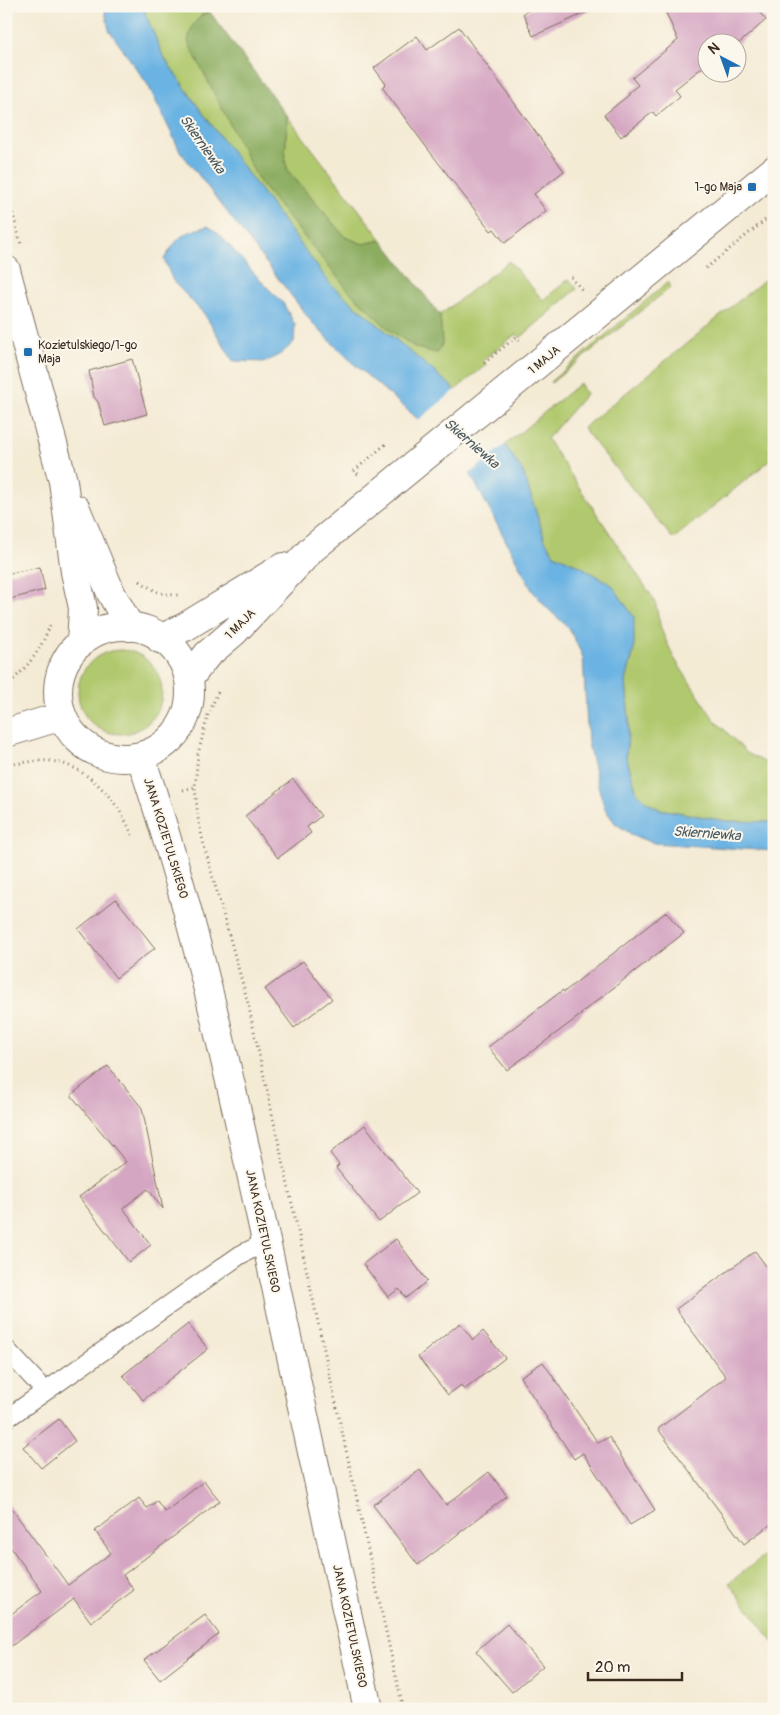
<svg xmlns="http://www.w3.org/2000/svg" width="780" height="1715" font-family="Pangolin,sans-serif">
<rect width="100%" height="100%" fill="#fbf7ec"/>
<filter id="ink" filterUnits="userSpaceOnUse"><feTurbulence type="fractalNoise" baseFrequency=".02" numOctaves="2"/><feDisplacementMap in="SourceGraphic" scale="10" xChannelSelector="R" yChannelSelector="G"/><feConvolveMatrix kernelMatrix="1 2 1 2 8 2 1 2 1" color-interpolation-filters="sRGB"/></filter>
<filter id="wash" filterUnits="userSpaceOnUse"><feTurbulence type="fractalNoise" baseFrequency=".0096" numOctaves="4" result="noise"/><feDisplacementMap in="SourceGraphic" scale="20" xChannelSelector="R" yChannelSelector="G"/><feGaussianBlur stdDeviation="1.12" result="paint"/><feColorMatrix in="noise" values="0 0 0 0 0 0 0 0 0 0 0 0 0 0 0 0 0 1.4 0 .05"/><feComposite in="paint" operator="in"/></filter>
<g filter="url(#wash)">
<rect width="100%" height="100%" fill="#f4ebd5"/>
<g fill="#b1c96e" stroke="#767a46">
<polygon points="145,6 208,6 209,11 200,16 260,183 349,291 391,331 416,348 437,353 442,344 440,315 509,261 543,300 569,279 577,289 520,338 516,334 486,358 483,361 486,365 455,390 331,285 199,108 163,56 145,13"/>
<polygon points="287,116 382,240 363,244 345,237 288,171 285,160"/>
<polygon points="774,272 774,457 673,539 583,428"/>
<polygon points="668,282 671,287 551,383 550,382"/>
<polygon points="580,383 586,394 547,439 655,601 661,629 674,658 713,718 747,753 774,767 774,822 727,821 659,809 647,802 637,793 626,756 629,723 626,681 634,649 612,585 580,566 554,554 545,540 523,472 505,445"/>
<circle cx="120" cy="692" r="42"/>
<polygon points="774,1548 774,1643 729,1583"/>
</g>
<path fill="#8cad61" stroke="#646c40" d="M209,11L287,116L285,160L288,171L345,237L363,244L382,240L440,315L442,344L437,353L416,348L391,331L349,291L260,183L188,42C190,27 196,18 209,11Z"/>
<g fill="#6bb3e3" stroke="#536e80">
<polygon points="106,6 145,6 145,13 163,56 199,108 331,285 450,385 505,445 523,472 545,540 554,554 580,566 612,585 634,617 634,649 626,681 629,723 626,756 637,793 647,802 659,809 727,821 774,822 774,851 654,843 634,836 615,823 605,809 599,789 588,743 583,657 569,628 546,607 532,590 471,475 418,419 355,365 314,325 180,151 148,85 109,30 105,11"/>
<path d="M208,226L219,234L262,282L283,303L295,325L294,342L282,353L266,362L233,361L205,315L173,281L164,259C180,235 180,234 208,226Z"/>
</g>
<polygon fill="#f4ebd5" points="457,389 507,443 468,475 417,421"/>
<g id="blocks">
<g fill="#d5a6c2">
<polygon points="538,6 601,6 533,36 523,13"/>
<polygon points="663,6 754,6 766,20 738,44 738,42 708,42 708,63 675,89 680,96 656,116 653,112 621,137 604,115 630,94 628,93 638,85 632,78 678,40"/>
<polygon points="459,27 564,171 534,194 546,211 505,243 494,229 491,231 424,144 382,87 386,84 374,68 417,36 427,50"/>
<polygon points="132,359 147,414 105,426 98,402 94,397 89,371"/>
<polygon points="40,567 45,590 6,600 6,574"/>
<polygon points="293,779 321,816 307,827 311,833 278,858 245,816"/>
<polygon points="116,899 155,948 116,978 78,929"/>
<polygon points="666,912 684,933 581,1013 582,1014 507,1070 488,1047 563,990 564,992"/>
<polygon points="303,961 332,999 294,1028 265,989"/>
<polygon points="108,1066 142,1108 163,1209 148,1189 123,1208 151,1245 129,1262 79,1197 126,1162 71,1095"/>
<polygon points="365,1125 417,1193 379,1222 336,1168 339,1165 330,1153"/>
<polygon points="396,1239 427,1281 406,1298 399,1289 388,1297 363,1264"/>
<polygon points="755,1251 774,1277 774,1522 744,1544 658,1429 726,1377 676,1309"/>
<polygon points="460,1323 473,1340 483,1331 505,1358 464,1390 461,1385 448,1395 418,1357"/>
<polygon points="188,1324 208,1349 143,1400 123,1375"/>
<polygon points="543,1362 598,1443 609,1437 655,1510 630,1525 583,1453 574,1459 520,1377"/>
<polygon points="59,1419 75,1441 41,1468 23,1447"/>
<polygon points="420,1470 446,1505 489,1472 507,1496 418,1565 373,1505"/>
<polygon points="204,1481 220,1501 123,1575 134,1590 91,1622 74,1599 6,1650 6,1618 42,1591 6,1541 6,1501 68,1585 111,1553 95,1531 139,1498 147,1508 157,1501 165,1512"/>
<polygon points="205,1615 219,1634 160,1680 144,1660"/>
<polygon points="507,1624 543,1666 512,1692 476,1651"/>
</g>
</g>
</g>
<g filter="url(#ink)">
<use href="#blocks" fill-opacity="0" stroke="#7c6e5e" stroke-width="1"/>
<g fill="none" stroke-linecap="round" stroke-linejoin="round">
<defs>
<g id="lane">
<polyline points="6,1349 45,1391"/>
<polyline points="6,1419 240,1255 266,1242"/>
</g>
<polyline id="street" points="6,733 62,716"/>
<g id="secondary">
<polyline points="6,270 63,481 75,572 83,608 81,643"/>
<polyline points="76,509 111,593 130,627"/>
<circle cx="124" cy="692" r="66"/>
<polyline points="160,639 185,627 283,567"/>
<polyline points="190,677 207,655 235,631 312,549 774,170"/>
<path d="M141,758C191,905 225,1057 259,1209C295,1376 332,1542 368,1709"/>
</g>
</defs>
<use href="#lane" stroke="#7c6e5e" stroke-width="20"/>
<use href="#street" stroke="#7c6e5e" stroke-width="30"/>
<use href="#secondary" stroke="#7c6e5e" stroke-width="30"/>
<g stroke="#7c6e5e" stroke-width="3" stroke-dasharray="1 4" stroke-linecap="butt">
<polyline points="6,189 21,244"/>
<polyline points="706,268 774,213"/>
<polyline points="571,277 582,290"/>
<polyline points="484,363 516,337 520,342"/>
<polyline points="358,474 354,471 387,443"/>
<path d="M140,581C155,592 161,595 180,595"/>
<path d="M6,686C28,667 40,652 50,625"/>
<polyline points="218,692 208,715 198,754 195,787 198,818 204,846 247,999 403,1709"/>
<path d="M7,762L8,765C22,763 36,760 50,761C88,765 119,802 132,835"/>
<polyline points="183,790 195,787"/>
</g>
<use href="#lane" stroke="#fff" stroke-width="18"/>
<use href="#street" stroke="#fff" stroke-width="28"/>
<use href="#secondary" stroke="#fff" stroke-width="28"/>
</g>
</g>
<g fill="#1f6fb2" stroke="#fbf7ec" stroke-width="2">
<rect x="747" y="182" width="10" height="10" rx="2.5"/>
<rect x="23" y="347" width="10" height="10" rx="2.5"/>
</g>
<g text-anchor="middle" stroke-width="4" stroke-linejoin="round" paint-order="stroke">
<g font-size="12" fill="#3b2a1e" stroke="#fbf7ec" text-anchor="end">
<text x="742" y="191">1-go Maja</text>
<text x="38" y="349" text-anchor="start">Kozietulskiego/1-go<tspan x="38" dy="14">Maja</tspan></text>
</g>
<g font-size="12" fill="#3b2a1e" stroke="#fbf7ec">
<text transform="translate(544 360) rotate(-40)" y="4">1 MAJA</text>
<text transform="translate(240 624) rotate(-45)" y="4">1 MAJA</text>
<text transform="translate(166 838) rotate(73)" y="4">JANA KOZIETULSKIEGO</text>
<text transform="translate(263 1231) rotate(78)" y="4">JANA KOZIETULSKIEGO</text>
<text transform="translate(350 1626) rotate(78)" y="4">JANA KOZIETULSKIEGO</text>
</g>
<g font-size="14" font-style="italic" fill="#4c5a63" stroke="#fbf7ec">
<text transform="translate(203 144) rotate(55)" y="5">Skierniewka</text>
<text transform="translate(472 443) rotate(41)" y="5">Skierniewka</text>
<text transform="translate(707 833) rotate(4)" y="5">Skierniewka</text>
</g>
</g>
<rect width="780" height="1715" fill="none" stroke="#fbf7ec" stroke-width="25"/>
<g transform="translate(722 58) rotate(319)"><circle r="24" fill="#fbf7ec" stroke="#aea59a"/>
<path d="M0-4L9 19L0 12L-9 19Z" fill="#1f6fb2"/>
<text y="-8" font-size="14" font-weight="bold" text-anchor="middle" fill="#3b2a1e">N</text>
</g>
<path d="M588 1672v8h94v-8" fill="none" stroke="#3b2a1e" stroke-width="2.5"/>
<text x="595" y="1672" font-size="15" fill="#3b2a1e" stroke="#fbf7ec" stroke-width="4" paint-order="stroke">20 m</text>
</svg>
